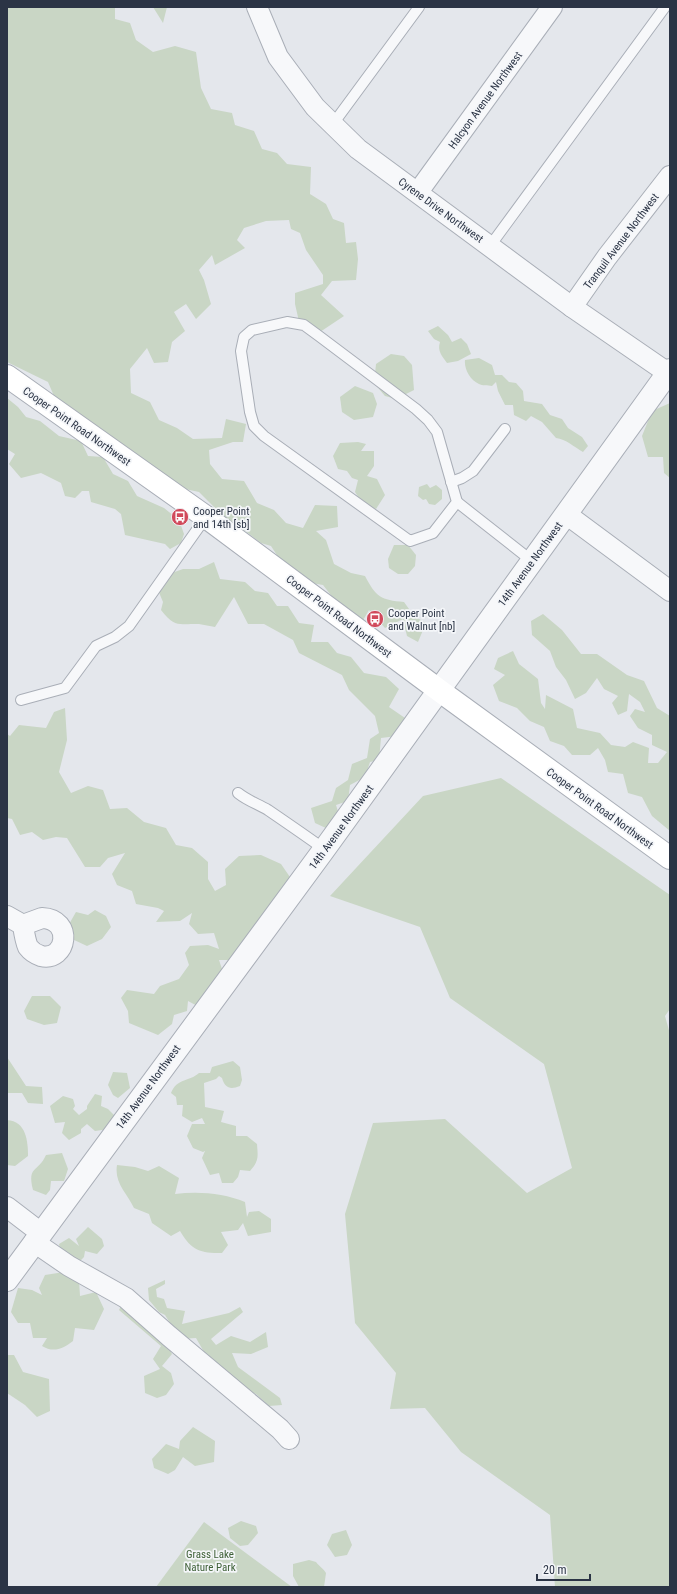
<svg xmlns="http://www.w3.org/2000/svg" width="677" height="1594" font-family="'Roboto Condensed',sans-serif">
<rect width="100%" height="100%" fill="#e4e7ec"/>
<g fill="#c9d6c5">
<path d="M7,7H115V19L130,23L136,40L153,52L175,46L196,52L201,88L211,109L232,113L235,125L254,131L262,149L277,153L287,164L311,167L310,194L326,204L333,219L344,223L346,243L356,242L358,259L356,280L332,281L321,295L344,316L317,334L300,326L295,304V293L323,284V275L306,250L300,233L291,229L289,220L266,221L244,228L237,240L245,248L215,265L212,255L199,270L204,280L211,304L196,319L186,304L174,312L185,331L172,342L168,362L154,363L147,348L130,369L131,393L150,402L159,420L177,428L193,439L222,438L226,419L246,424L243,442H233L209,450L210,464L222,479L244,481L257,503L274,510L286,523L303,528L315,505L337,506L338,527L316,531L326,540L334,564L351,573L365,576C376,597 381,600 404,602L414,616L426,623L418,642L407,636L403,619L385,628L369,610L362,622L340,607L323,585L305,582L284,566L271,546L261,543L244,530L225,525L218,511L199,492L171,486L57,403L48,382L7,362Z"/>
<polygon points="153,7 167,7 163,23"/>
<path d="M438,326L448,335L452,342L461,338L467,344L471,354L458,361L447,363C442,356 437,351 440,342L434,339L428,331Z"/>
<polygon points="391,354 404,356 412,365 414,390 396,399 385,396 374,383 376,364"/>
<path d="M479,358L492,365L495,375H502L509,382L516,383L523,391L524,401L542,404L550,415L562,419L568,428L582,437L588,446L583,452C574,447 566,439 556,438L542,422L531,416L526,421L514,415L513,405H505L498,391L496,382L492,386C488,385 482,386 479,384C470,380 464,369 465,360Z"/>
<polygon points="355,386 373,393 377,404 373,417 354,420 342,412 340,397"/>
<polygon points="7,398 18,407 26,417 40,421 59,436 81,441 88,456 103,457 113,474 128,481 137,496 164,508 179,520 184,534 181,543 170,549 165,544 125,535 121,514 115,509 91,502 89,491 82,491 75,498 65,496 61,483 41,473 21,478 9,464 15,454 7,449"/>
<polygon points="670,403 670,478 664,473 663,457 648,457 642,436 652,411"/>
<polygon points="358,442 366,444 361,451 374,451 374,466 367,476 377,479 385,495 376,509 363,504 355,492 358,480 352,478 347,471 338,469 333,456 340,443"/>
<polygon points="427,484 430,488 436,485 442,490 442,499 435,505 429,504 426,499 423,500 418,496 419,487"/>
<polygon points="394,545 408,545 416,555 415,566 408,574 398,574 389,568 388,559"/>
<path d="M214,562L220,579L245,582L255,591L268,593L277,606H288L299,623L314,625L311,642H328L337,653L351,657L364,673L386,677L399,689L389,707L405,718V735L381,738L379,760L370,762L365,777L350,785L348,801L336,805L340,818L328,829L315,823L311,808L332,801L336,788L348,780L352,764L367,758L370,739L379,733L375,716L349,690L342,675L299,653L293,640L264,624H248L234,597L215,627C210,626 204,625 199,624C179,623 176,629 161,610L163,602L158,590L169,574L183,569H199Z"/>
<polygon points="543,614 562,630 581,654 597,654 627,675 644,681 657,708 670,716 670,831 652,816 642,797 628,793 623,774 608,772 605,760 598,748 590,755 572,755 564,746 550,741 544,727 530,721 517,708 499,701 493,685 505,675 494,669 498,658 513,651 519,664 538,679 541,703 545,709 546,695 573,709 577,728 600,733 611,745 625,747 633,742 649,748 648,763 658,763 667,752 652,745 652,735 638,728 630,716 635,709 645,712 640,702 629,694 627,711 618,715 612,703 618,696 604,689 597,678 586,693 575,699 566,680 556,667 550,651 532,635 531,621"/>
<polygon points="65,708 67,740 59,772 71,793 88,786 103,790 110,809 127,808 144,822 166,828 176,845 192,848 208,862 208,879 215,891 226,885 225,869 239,856 261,855 281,864 292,880 231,960 219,960 223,972 201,1008 188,1001 187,1011 174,1015 172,1024 158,1035 129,1023 128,1011 121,998 127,990 154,994 160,986 179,979 189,965 185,953 190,946 208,945 219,949 214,933 198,934 189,924 192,913 180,921 156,922 164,911 158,908 136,904 132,891 117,885 112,874 125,853 108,858 100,867 85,867 67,838 56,837 43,840 32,832 20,835 12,819 7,818 7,734 10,736 19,725 46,728 54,712"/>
<polygon points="501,778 670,895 670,1009 665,1016 670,1034 670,1587 555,1587 550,1515 461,1452 425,1408 390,1409 396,1373 355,1323 345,1214 373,1123 445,1119 527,1193 572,1168 544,1064 450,998 420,927 330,896 423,796"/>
<polygon points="95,910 106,916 111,927 102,939 87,946 72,939 68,926 76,912 88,915"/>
<polygon points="32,996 50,996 61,1007 57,1023 44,1025 27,1019 24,1011"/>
<polygon points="7,1057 26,1086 42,1087 43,1104 28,1103 22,1093 7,1093"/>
<path d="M233,1061L240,1067L242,1080L240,1086C230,1090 225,1088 222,1078L219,1076L216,1079L204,1083L205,1107L224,1111L221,1122L236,1126V1136H247L257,1144C258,1157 259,1161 250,1171L240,1170L238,1177L233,1183H222L219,1173L210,1175L202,1158L205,1151L203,1152L193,1148L187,1136L192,1124H205L202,1118L192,1122L182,1116L183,1105H177L176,1097L171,1093C177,1078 189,1082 199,1073H210L212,1067Z"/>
<polygon points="113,1072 127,1073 130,1088 118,1098 113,1095 108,1085"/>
<polygon points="95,1094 102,1096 101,1106 108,1109 117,1118 109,1129 95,1131 87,1124 81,1129 81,1133 69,1140 62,1133 65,1122 55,1123 50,1106 63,1096 73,1099 75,1106 73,1109 79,1115 87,1109 87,1106"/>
<path d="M7,1120C26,1121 28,1141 28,1156L15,1166L7,1165Z"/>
<path d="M62,1153L68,1169L64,1181H51L50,1190L46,1195L33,1190C27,1165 38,1173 46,1155Z"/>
<path d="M117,1165L135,1167L148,1171L159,1166L179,1178L175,1194C198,1191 224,1193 245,1202L247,1217L249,1212L259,1211L271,1219V1232L248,1236L243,1223L238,1230L221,1232L228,1245L222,1253C200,1253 192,1251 180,1231L171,1236L152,1223L149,1214L134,1208C127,1193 114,1183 117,1165Z"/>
<polygon points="88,1227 102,1239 104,1246 97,1254 85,1251 84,1257 77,1264 61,1254 59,1244 69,1238 79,1246 76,1239"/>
<path d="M64,1272L79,1280L80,1296L96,1292L104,1309L94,1330L75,1328L73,1341C63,1349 53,1353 42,1346L47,1338H33L30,1323H18L11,1312L18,1288L32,1290L42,1295L39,1288L45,1275Z"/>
<polygon points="165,1280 165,1284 156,1289 157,1297 164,1299 167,1308 185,1311 182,1324 229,1313 240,1307 243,1312 211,1339 216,1345 231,1336 250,1342 266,1332 268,1347 251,1354 232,1353 238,1367 280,1398 282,1405 269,1406 256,1394 245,1389 227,1371 216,1364 204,1352 196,1338 180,1339 165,1315 159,1312 149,1300 148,1288"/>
<polygon points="121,1306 166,1343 172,1354 162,1366 171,1373 174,1384 166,1395 157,1398 145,1393 144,1376 160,1369 153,1359 161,1346 119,1310"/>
<polygon points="7,1355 14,1355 23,1372 49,1379 50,1411 37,1417 25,1405 7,1393"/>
<polygon points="193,1427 215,1441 214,1462 195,1466 183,1457 175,1470 168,1474 154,1468 152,1459 166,1444 179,1449 180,1441"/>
<polygon points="241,1521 256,1526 258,1533 248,1545 240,1546 230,1538 228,1528"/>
<polygon points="204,1522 292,1587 156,1587"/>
<polygon points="346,1530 352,1545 347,1555 335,1557 327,1545 332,1534"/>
<path d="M309,1560L316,1562C319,1566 323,1568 326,1573L324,1587H299L293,1576V1564Z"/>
</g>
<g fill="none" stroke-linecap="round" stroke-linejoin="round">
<defs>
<g id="service">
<polyline points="333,124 419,7"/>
<polyline points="490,246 665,7"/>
<polygon points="287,322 304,325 319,336 416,409 428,420 437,432 457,502 433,533 410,541 264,436 254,426 250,412 241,351 244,337 252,330"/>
<polyline points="451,482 462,478 473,471 505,429"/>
<polyline points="457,502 532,561"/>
<polyline points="21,700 65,688 96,646 115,637 129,626 206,517"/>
<path d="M238,793C248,801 258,804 268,810C287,823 306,836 324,849"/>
</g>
<g id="minor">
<polyline points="257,7 278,57 315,107 358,149 572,307 668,373"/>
<polyline points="418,192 552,7"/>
<polyline points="572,307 607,257 670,176"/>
<polyline points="566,514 670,591"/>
<polyline points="7,916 23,925"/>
<path d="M42,918C74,919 67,962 41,956C35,954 31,951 28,947C25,940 24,932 23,925Z"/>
<polyline points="7,1207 41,1233"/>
<polyline points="34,1242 69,1266 126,1298 169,1336 280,1429 289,1439"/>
</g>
<polyline id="tertiary" points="7,1280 323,851 670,370"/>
<polyline id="secondary" points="7,376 206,517 440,691 670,858"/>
</defs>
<use href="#service" stroke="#a9aeb7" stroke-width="12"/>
<use href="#minor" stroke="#a9aeb7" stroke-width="22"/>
<use href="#tertiary" stroke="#a9aeb7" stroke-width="24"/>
<use href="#secondary" stroke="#a9aeb7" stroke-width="24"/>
<use href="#service" stroke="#f7f8fa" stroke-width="10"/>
<use href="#minor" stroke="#f7f8fa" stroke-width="20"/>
<use href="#tertiary" stroke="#f7f8fa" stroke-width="22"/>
<use href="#secondary" stroke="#fff" stroke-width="22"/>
</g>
<defs>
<symbol id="bus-disc" viewBox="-11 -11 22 22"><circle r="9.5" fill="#d1495b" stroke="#f4f6f9"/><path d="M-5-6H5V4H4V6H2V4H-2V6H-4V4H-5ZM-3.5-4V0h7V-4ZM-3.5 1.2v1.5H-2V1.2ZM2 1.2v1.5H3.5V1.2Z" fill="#fff"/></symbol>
</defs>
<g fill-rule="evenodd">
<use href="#bus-disc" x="170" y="507" width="20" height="20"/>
<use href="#bus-disc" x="365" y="609" width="20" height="20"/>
</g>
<g text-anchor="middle" stroke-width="3.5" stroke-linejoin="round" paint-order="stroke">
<g font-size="11" fill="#2b3445" stroke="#f4f6f9">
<text transform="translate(485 100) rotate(-54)" y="4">Halcyon Avenue Northwest</text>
<text transform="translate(441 210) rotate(36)" y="4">Cyrene Drive Northwest</text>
<text transform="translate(621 241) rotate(-53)" y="4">Tranquil Avenue Northwest</text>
<text transform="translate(77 426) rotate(35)" y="4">Cooper Point Road Northwest</text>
<text transform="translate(530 564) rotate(-54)" y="4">14th Avenue Northwest</text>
<text transform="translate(339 616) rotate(37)" y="4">Cooper Point Road Northwest</text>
<text transform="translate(600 808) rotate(36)" y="4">Cooper Point Road Northwest</text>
<text transform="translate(341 827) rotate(-54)" y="4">14th Avenue Northwest</text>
<text transform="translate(148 1087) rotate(-54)" y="4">14th Avenue Northwest</text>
</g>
<g font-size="11" fill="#2b3445" stroke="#f4f6f9" text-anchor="start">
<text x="193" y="515">Cooper Point<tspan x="193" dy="13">and 14th [sb]</tspan></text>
<text x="388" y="617">Cooper Point<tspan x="388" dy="13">and Walnut [nb]</tspan></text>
</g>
<g font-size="11" fill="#3f6138" stroke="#f4f6f9">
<text x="210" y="1558">Grass Lake<tspan x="210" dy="13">Nature Park</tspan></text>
</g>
</g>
<rect width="677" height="1594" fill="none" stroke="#2b3445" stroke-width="16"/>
<path d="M537 1574v6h53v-6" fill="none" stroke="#2b3445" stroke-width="2"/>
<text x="543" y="1574" font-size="12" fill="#2b3445" stroke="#f4f6f9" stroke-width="3" paint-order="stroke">20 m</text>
</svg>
